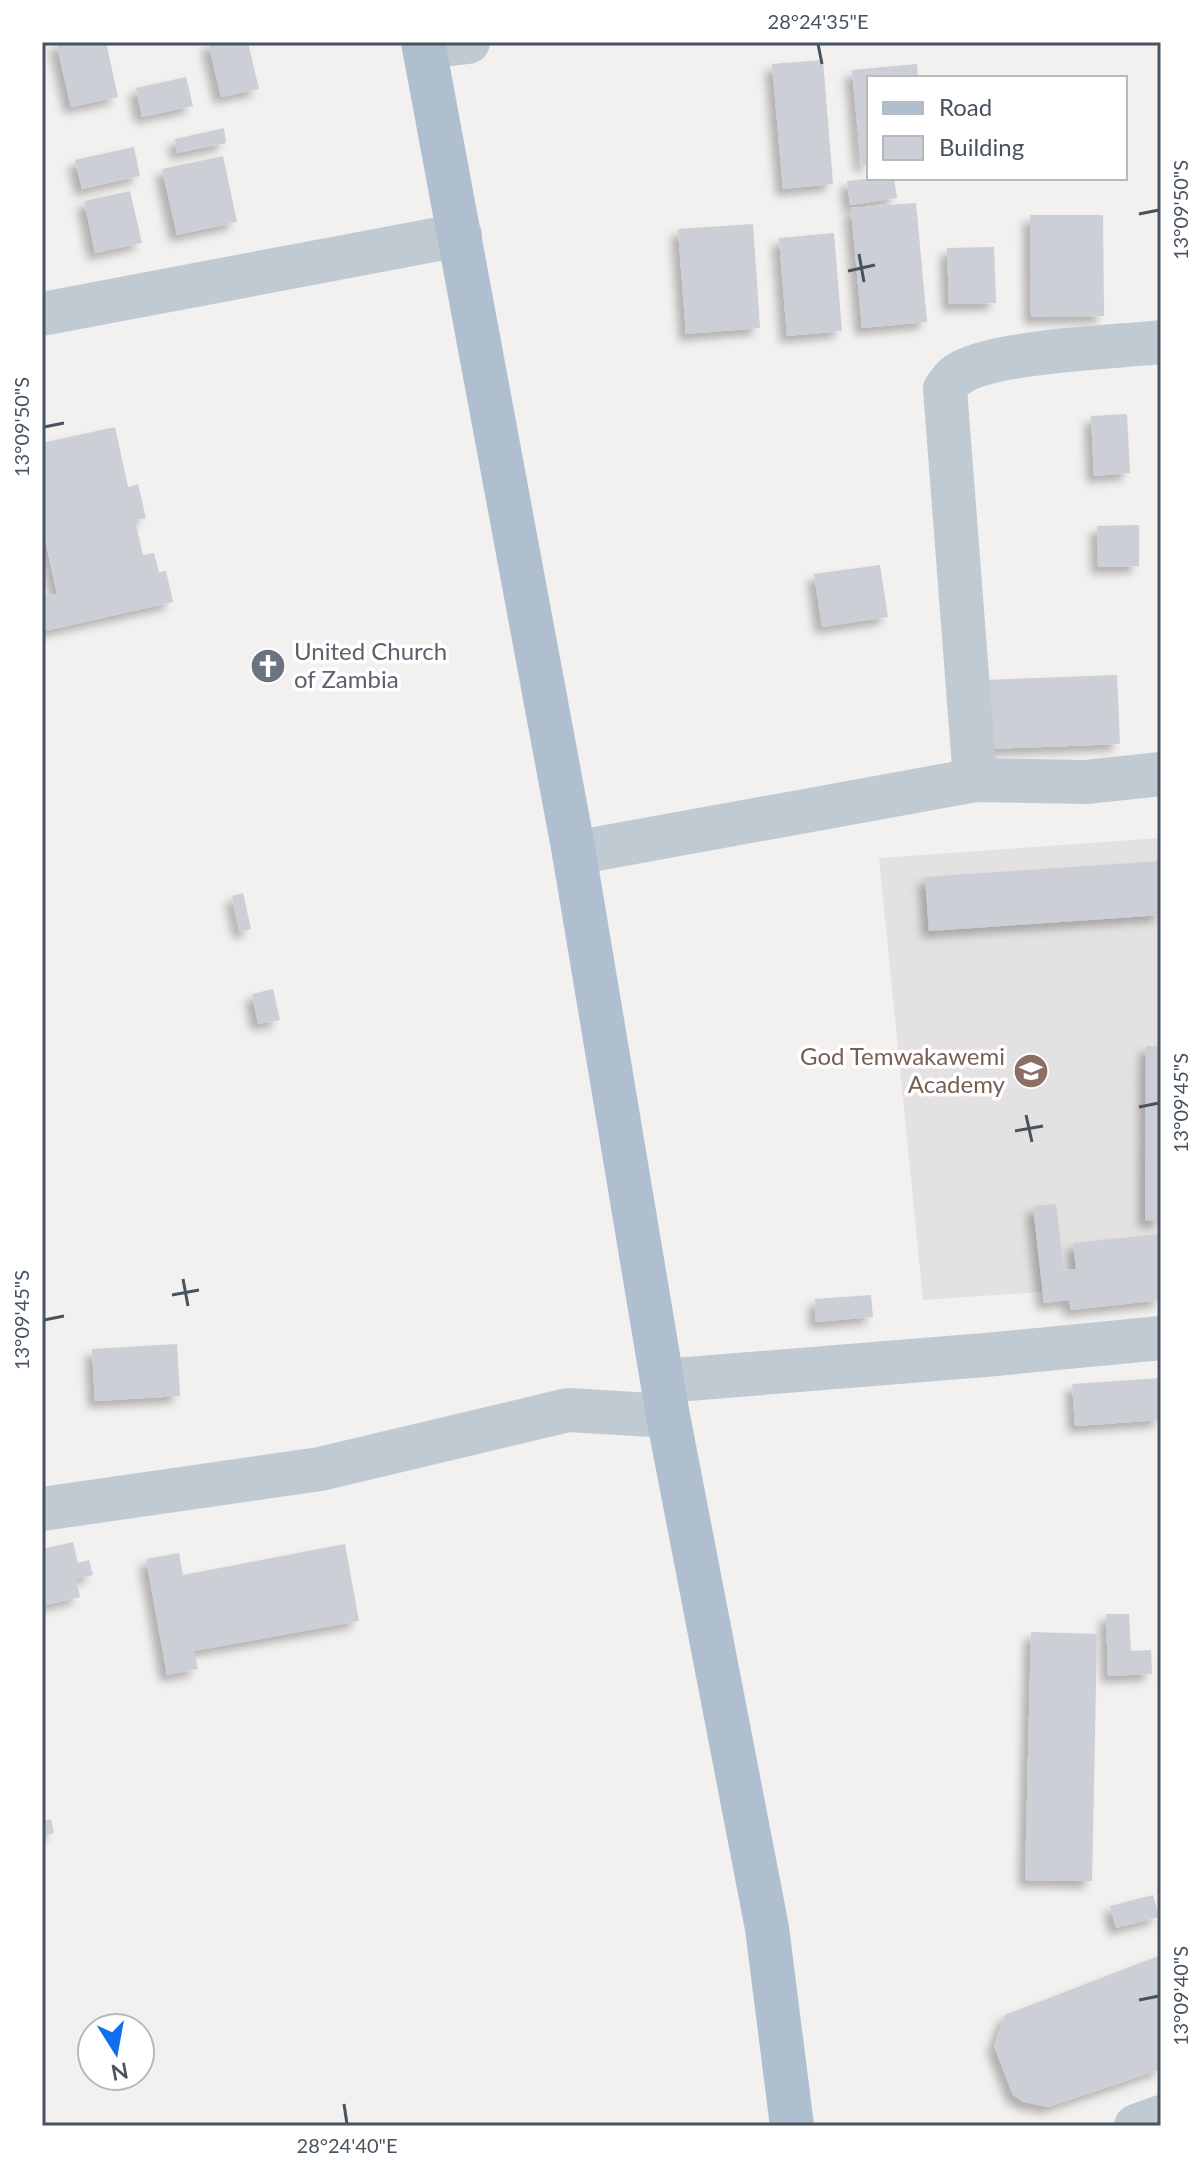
<svg xmlns="http://www.w3.org/2000/svg" width="1203" height="2168" font-family="Lato,sans-serif">
<defs>
<filter id="shadow"><feDropShadow dx="-7" dy="7" stdDeviation="4" flood-color="#0004"/></filter>
</defs>
<rect width="100%" height="100%" fill="#f3f0f0"/>
<polygon fill="#e4e1e2" points="1161,838 1161,1284 923,1300 879,858"/>
<g fill="#cccfd5" filter="url(#shadow)">
<polygon points="56,42 106,42 118,97 71,107"/>
<polygon points="208,42 248,42 259,89 221,97"/>
<polygon points="823,60 833,184 783,189 772,64"/>
<polygon points="917,64 918,78 869,78 869,165 861,165 852,70"/>
<polygon points="186,77 193,106 142,117 136,88"/>
<polygon points="224,128 226,143 177,153 175,139"/>
<polygon points="134,147 140,176 82,189 75,160"/>
<polygon points="223,156 237,222 177,235 162,169"/>
<polygon points="875,178 894,178 897,198 850,205 847,181"/>
<polygon points="130,191 142,243 95,253 84,201"/>
<polygon points="916,203 927,322 862,328 851,208"/>
<polygon points="1030,215 1103,215 1104,316 1031,317"/>
<polygon points="753,224 760,328 686,334 678,229"/>
<polygon points="834,233 842,331 787,336 779,238"/>
<polygon points="994,247 996,303 949,304 947,248"/>
<polygon points="1127,414 1130,473 1094,476 1091,416"/>
<polygon points="115,427 128,487 138,484 146,518 135,520 143,555 154,553 159,572 166,571 173,602 45,631 42,617 42,596 57,594 42,526 42,443"/>
<polygon points="1139,525 1139,566 1098,567 1097,526"/>
<polygon points="880,565 888,617 822,627 814,574"/>
<polygon points="1117,675 1120,744 988,749 985,680"/>
<polygon points="1161,861 1161,915 929,931 925,877"/>
<polygon points="243,893 251,929 240,932 232,896"/>
<polygon points="273,989 280,1020 258,1024 252,994"/>
<polygon points="1146,1046 1161,1046 1161,1221 1145,1220"/>
<polygon points="1056,1204 1064,1270 1076,1269 1073,1243 1161,1234 1161,1300 1071,1310 1069,1300 1044,1303 1033,1206"/>
<polygon points="871,1295 873,1317 816,1322 815,1299"/>
<polygon points="177,1344 180,1396 95,1401 92,1349"/>
<polygon points="1161,1378 1161,1420 1075,1426 1072,1384"/>
<polygon points="73,1542 78,1563 89,1560 93,1575 76,1579 80,1597 42,1606 42,1549"/>
<polygon points="345,1544 359,1621 194,1651 198,1669 167,1675 146,1559 179,1553 183,1575"/>
<polygon points="1106,1614 1129,1614 1131,1651 1151,1650 1152,1674 1108,1676"/>
<polygon points="1031,1632 1097,1634 1092,1881 1025,1880"/>
<polygon points="51,1819 54,1833 42,1836 42,1821"/>
<polygon points="1153,1895 1159,1917 1116,1928 1110,1906"/>
<polygon points="1161,1955 1161,2069 1048,2107 1024,2102 1013,2095 994,2046 1005,2015"/>
</g>
<g fill="none" stroke-linecap="round" stroke-linejoin="round">
<g stroke="#c0cad2" stroke-width="44">
<polyline points="424,47 468,42"/>
<polyline points="42,314 460,235"/>
<path d="M975,780L945,389C948,385 952,378 957,375C988,351 1117,347 1161,342"/>
<polyline points="574,853 975,780 1086,782 1161,774"/>
<polyline points="663,1381 985,1355 1161,1338"/>
<polyline points="42,1509 320,1469 568,1410 668,1416"/>
<polyline points="1136,2126 1161,2117"/>
</g>
<polyline stroke="#afbfd0" stroke-width="44" points="423,42 574,853 668,1416 767,1928 792,2126"/>
</g>
<path fill="none" stroke="#47535f" stroke-width="3" d="M818,44L822,64M1139,214L1159,210M859,254L864,282M848,271L875,265M44,427L64,423M1139,1107L1159,1103M1026,1115L1032,1142M1015,1131L1043,1126M183,1279L188,1306M172,1295L199,1290M44,1320L64,1316M1139,2000L1159,1996M344,2104L347,2124"/>
<defs>
<symbol id="church-disc" viewBox="-11 -11 22 22"><circle r="9.5" fill="#6b7280" stroke="#fff"/><path d="M-1.2-6h2.4v3.5h3.3v2.4h-3.3V6h-2.4V-.1h-3.3v-2.4h3.3Z" fill="#fff"/></symbol>
<symbol id="school-disc" viewBox="-11 -11 22 22"><circle r="9.5" fill="#8d6e63" stroke="#fff"/><path d="M0-5L7-2L0 1L-7-2ZM-4 1L0 2.5L4 1V4Q0 6-4 4Z" fill="#fff"/></symbol>
</defs>
<g fill-rule="evenodd">
<use href="#church-disc" x="248" y="646" width="40" height="40"/>
<use href="#school-disc" x="1011" y="1051" width="40" height="40"/>
</g>
<g text-anchor="middle" stroke-width="7" stroke-linejoin="round" paint-order="stroke">
<g font-size="24" fill="#5b616d" stroke="#fff" text-anchor="start">
<text x="294" y="660">United Church<tspan x="294" dy="28">of Zambia</tspan></text>
</g>
<g font-size="24" fill="#785e54" stroke="#fff" text-anchor="end">
<text x="1005" y="1065">God Temwakawemi<tspan x="1005" dy="28">Academy</tspan></text>
</g>
</g>
<rect width="1203" height="2168" fill="none" stroke="#ffffff" stroke-width="88"/>
<rect x="867" y="76" width="260" height="104" fill="#ffffff" stroke="#b5babf" stroke-width="2"/>
<rect x="883" y="102" width="40" height="12" fill="#afbfd0" stroke="#b5babf" stroke-width="2"/>
<text x="939" y="116" font-size="24" fill="#47535f">Road</text>
<rect x="883" y="136" width="40" height="24" fill="#cccfd5" stroke="#b5babf" stroke-width="2"/>
<text x="939" y="156" font-size="24" fill="#47535f">Building</text>
<g transform="translate(116 2052) rotate(169)"><circle r="38" fill="#ffffff" stroke="#b5babf" stroke-width="2"/>
<path d="M0-6L14 30L0 20L-14 30Z" fill="#116fec"/>
<text y="-12" font-size="22" font-weight="bold" text-anchor="middle" fill="#47535f">N</text>
</g>
<rect x="44" y="44" width="1115" height="2080" fill="none" stroke="#47535f" stroke-width="3"/>
<g font-size="20" text-anchor="middle" fill="#47535f">
<text x="818" y="29">28°24'35"E</text>
<text transform="translate(1181 210) rotate(-90)" y="7">13°09'50"S</text>
<text transform="translate(22 427) rotate(-90)" y="7">13°09'50"S</text>
<text transform="translate(1181 1103) rotate(-90)" y="7">13°09'45"S</text>
<text transform="translate(22 1320) rotate(-90)" y="7">13°09'45"S</text>
<text transform="translate(1181 1996) rotate(-90)" y="7">13°09'40"S</text>
<text x="347" y="2153">28°24'40"E</text>
</g>
</svg>
